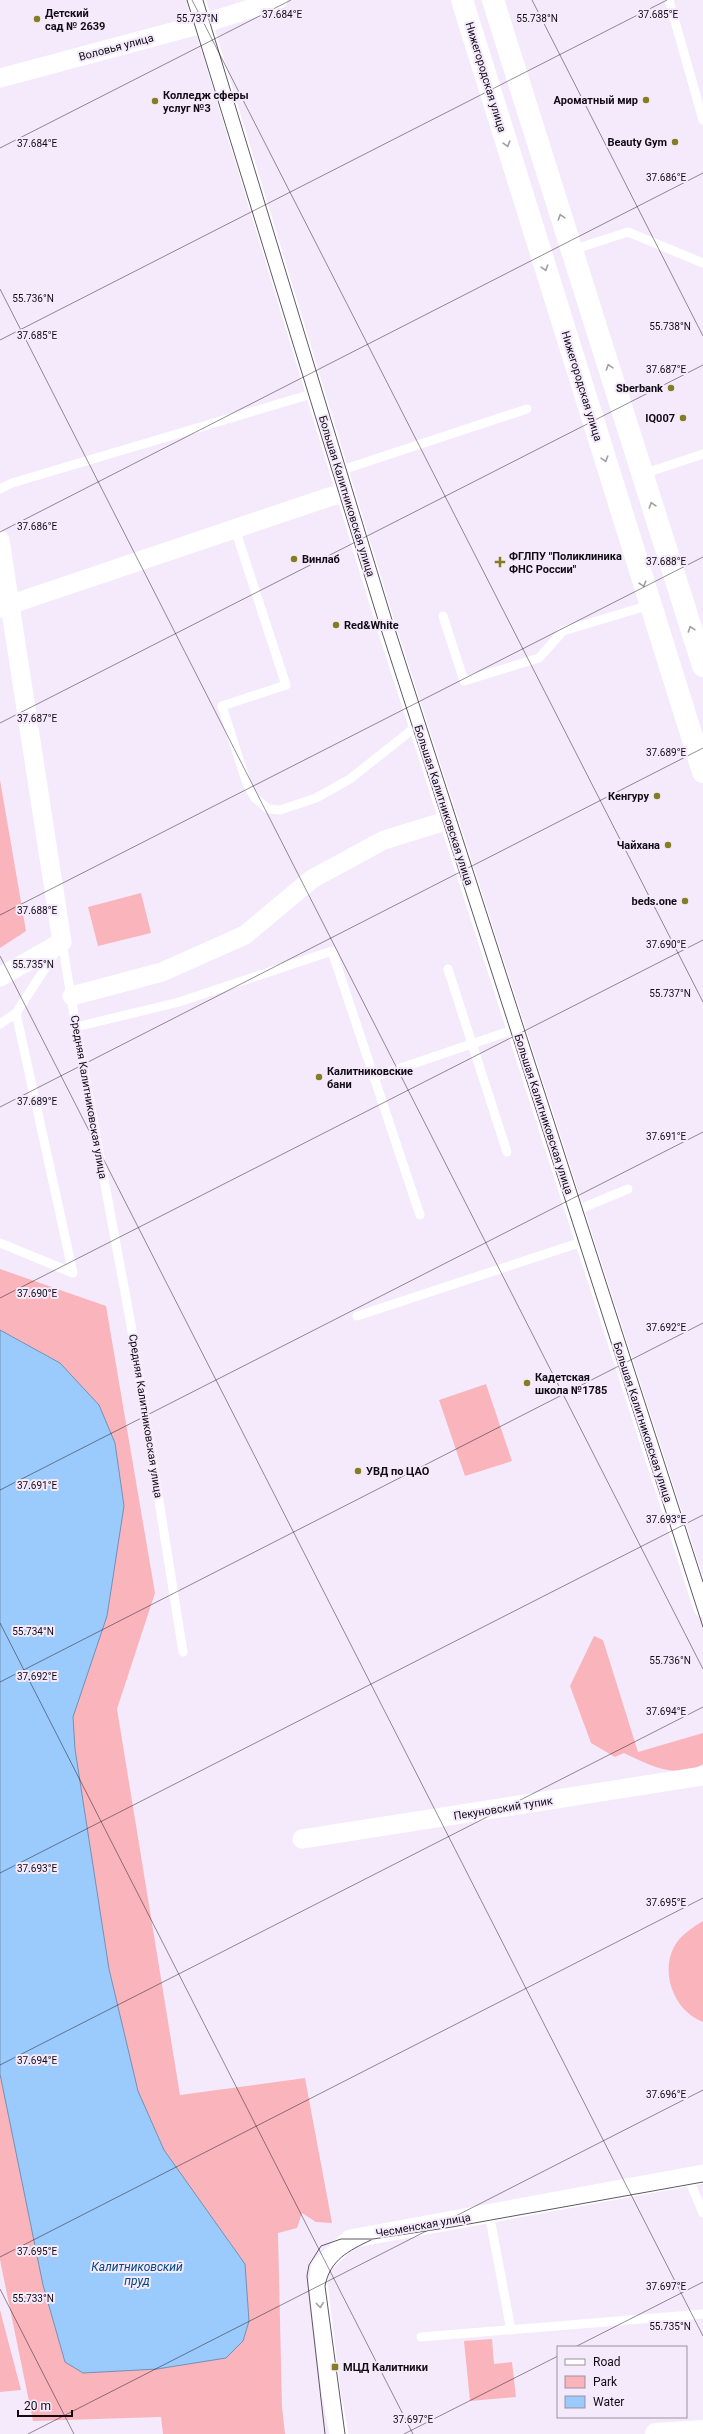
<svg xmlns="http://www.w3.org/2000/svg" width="703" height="2434" font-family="Roboto,sans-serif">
<rect width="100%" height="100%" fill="#f5eafc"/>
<g fill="#f9b5bb">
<polygon points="0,780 26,931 0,948"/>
<polygon points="141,893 151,933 98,946 88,907"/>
<polygon points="0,1269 106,1306 155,1593 117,1709 180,2095 305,2078 332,2223 316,2222 302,2213 297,2228 278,2233 282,2407 285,2434 163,2434 161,2417 33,2421 0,2260"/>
<polygon points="486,1384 512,1461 465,1476 439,1400"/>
<path d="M594,1636L603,1640L638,1752L703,1733V1764C676,1780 649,1765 624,1753L615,1757L591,1743L570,1686Z"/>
<path d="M703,1921V2022C673,2011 658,1969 677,1942C684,1933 693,1927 703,1921Z"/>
<polygon points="0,2310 21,2390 0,2392"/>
<polygon points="492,2339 494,2364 512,2362 516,2397 470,2401 464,2341"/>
</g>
<polygon fill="#9bcafc" stroke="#7291b6" points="0,1330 60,1363 99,1405 115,1443 124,1506 107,1616 73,1717 75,1749 109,1969 138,2091 164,2150 245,2264 249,2321 243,2341 226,2358 157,2369 83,2373 65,2362 43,2285 0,2074"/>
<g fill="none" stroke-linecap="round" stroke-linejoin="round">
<g stroke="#fff" stroke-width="9">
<polyline points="669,0 703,120"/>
<polyline points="572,250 628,232 703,263"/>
<polyline points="339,471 527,409"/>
<polyline points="643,474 703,454"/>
<polyline points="0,489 12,483 315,393"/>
<polyline points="235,529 286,685 222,706 247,784 255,798 268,809 280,810 316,798 350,779 418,725"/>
<polyline points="443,616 464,681 539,658 563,631 650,605"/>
<polyline points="62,942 76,1027 131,1325 183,1652"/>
<polyline points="448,969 507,1152"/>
<polyline points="0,1024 16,1013 57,950"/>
<polyline points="76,1027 179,1002 332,951 420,1215"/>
<polyline points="374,1077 516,1029"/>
<polyline points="575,1211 628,1189"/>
<polyline points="0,1243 73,1273 16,1013"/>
<polyline points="357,1316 585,1241"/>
<polyline points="688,2177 703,2213"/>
<polyline points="489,2213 511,2330"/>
<polyline points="421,2337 703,2314"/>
</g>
<g stroke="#fff" stroke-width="19">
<polyline points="196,0 386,626 703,1608"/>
<polyline points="0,78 202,24 278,0"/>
<polyline points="0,540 62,942 0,977"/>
<polyline points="0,608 329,497 346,493"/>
<polyline points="72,996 162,972 245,935 312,879 384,840 449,820"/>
<polyline points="302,1839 703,1776"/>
<polyline points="339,2434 331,2392 318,2282 321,2266 350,2239 703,2174"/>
</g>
<polyline stroke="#fff" stroke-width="22" points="656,2434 703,2431"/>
<g stroke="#fff" stroke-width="22">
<polyline points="462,0 703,772"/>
<polyline points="493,0 703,666"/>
</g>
<g stroke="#5f5863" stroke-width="1">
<polyline points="187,0 379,623 703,1627"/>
<polyline points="203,0 393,623 703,1582"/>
<polyline points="325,2434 307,2276 309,2265 321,2246 341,2239 373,2239 452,2227 703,2182"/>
<path d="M345,2434L325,2286C330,2260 348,2251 371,2240"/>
</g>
</g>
<defs><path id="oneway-chevron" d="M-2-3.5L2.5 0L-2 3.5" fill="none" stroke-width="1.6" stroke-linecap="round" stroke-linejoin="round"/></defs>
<g stroke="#a09ea1">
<use href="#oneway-chevron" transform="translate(507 144) rotate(73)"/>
<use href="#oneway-chevron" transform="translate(561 217) rotate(-108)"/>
<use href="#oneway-chevron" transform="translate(545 268) rotate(73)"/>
<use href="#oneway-chevron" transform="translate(609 367) rotate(-108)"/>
<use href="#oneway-chevron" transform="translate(605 459) rotate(73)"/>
<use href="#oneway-chevron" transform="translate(652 505) rotate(-107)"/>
<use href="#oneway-chevron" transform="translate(643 584) rotate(73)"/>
<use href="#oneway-chevron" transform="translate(691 629) rotate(-108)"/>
<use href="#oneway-chevron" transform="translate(320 2305) rotate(83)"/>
</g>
<path fill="none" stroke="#110c14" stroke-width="1" stroke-opacity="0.45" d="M192,0L703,1002M532,0L703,336M0,148L291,0M0,289L703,1669M0,340L667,0M0,532L703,173M0,723L703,365M0,915L703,557M0,956L703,2336M0,1107L703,748M0,1298L703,940M0,1490L703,1132M0,1623L413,2434M0,1682L703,1323M0,1873L703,1515M0,2065L703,1707M0,2257L703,1898M0,2289L74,2434M575,2347L703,2282M28,2434L703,2090M404,2434L558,2356"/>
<g fill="#857d24" stroke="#f5eafc" stroke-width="1.5">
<circle cx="37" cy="19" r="4"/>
<circle cx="646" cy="100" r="4"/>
<circle cx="155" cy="101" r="4"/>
<circle cx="675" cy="142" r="4"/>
<circle cx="671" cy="388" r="4"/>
<circle cx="683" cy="418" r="4"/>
<circle cx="294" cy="559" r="4"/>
<path d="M498 556h4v4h4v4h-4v4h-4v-4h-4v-4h4z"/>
<circle cx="336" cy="625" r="4"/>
<circle cx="657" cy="796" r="4"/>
<circle cx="668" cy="845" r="4"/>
<circle cx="685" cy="901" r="4"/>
<circle cx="319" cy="1077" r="4"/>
<circle cx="527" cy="1383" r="4"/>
<circle cx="358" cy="1471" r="4"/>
<rect x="331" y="2363" width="8" height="8" rx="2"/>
</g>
<g text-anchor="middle" stroke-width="4" stroke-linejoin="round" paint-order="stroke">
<g font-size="11" font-weight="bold" fill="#110c14" stroke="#f5eafc" text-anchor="start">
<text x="45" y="17">Детский<tspan x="45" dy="13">сад № 2639</tspan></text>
<text x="163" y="99">Колледж сферы<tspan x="163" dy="13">услуг №3</tspan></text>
<text x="638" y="104" text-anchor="end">Ароматный мир</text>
<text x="667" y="146" text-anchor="end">Beauty Gym</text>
<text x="663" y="392" text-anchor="end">Sberbank</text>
<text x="675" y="422" text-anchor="end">IQ007</text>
<text x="509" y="560">ФГЛПУ "Поликлиника<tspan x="509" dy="13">ФНС России"</tspan></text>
<text x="302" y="563">Винлаб</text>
<text x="344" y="629">Red&amp;White</text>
<text x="649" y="800" text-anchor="end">Кенгуру</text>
<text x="660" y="849" text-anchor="end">Чайхана</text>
<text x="677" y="905" text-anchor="end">beds.one</text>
<text x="327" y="1075">Калитниковские<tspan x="327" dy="13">бани</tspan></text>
<text x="535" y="1381">Кадетская<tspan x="535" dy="13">школа №1785</tspan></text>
<text x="366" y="1475">УВД по ЦАО</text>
<text x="343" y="2371">МЦД Калитники</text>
</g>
<g font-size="11" fill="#110c14" stroke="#f5eafc">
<text transform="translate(116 47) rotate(-15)" y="4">Воловья улица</text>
<text transform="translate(486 77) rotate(73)" y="4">Нижегородская улица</text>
<text transform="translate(582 386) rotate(73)" y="4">Нижегородская улица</text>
<text transform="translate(347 496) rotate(73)" y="4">Большая Калитниковская улица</text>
<text transform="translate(444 805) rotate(72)" y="4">Большая Калитниковская улица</text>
<text transform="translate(89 1097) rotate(80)" y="4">Средняя Калитниковская улица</text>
<text transform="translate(544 1114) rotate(72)" y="4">Большая Калитниковская улица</text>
<text transform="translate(146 1416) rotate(81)" y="4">Средняя Калитниковская улица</text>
<text transform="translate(643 1422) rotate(72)" y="4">Большая Калитниковская улица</text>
<text transform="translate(503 1808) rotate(-9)" y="4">Пекуновский тупик</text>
<text transform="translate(423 2225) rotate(-10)" y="4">Чесменская улица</text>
</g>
<g font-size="12" font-style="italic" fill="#004883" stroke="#f5eafc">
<text x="137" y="2271">Калитниковский<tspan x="137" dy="14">пруд</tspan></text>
</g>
</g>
<g font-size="10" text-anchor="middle" fill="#110c14" stroke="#f5eafc" stroke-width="4" stroke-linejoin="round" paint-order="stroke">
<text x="282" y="18">37.684°E</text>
<text x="658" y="18">37.685°E</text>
<text x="197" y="22">55.737°N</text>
<text x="537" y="22">55.738°N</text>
<text x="37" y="147">37.684°E</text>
<text x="666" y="181">37.686°E</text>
<text x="33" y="302">55.736°N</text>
<text x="670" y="330">55.738°N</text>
<text x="37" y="339">37.685°E</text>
<text x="666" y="373">37.687°E</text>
<text x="37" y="530">37.686°E</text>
<text x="666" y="565">37.688°E</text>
<text x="37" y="722">37.687°E</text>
<text x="666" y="756">37.689°E</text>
<text x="37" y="914">37.688°E</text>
<text x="666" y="948">37.690°E</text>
<text x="33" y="968">55.735°N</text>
<text x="670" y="997">55.737°N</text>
<text x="37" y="1105">37.689°E</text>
<text x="666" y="1140">37.691°E</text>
<text x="37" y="1297">37.690°E</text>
<text x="666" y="1331">37.692°E</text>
<text x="37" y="1489">37.691°E</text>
<text x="666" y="1523">37.693°E</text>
<text x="33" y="1635">55.734°N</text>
<text x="670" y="1664">55.736°N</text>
<text x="37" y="1680">37.692°E</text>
<text x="666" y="1715">37.694°E</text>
<text x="37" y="1872">37.693°E</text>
<text x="666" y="1906">37.695°E</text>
<text x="37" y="2064">37.694°E</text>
<text x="666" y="2098">37.696°E</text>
<text x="37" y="2255">37.695°E</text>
<text x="666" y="2290">37.697°E</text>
<text x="33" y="2302">55.733°N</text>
<text x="670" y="2330">55.735°N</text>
<text x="413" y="2423">37.697°E</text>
</g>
<rect x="557" y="2346" width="130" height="72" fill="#f5eafc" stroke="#9a919f"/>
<rect x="565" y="2359" width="20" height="6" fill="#ffffff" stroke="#9a919f"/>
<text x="593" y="2366" font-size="12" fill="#110c14">Road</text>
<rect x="565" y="2376" width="20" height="12" fill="#f9b5bb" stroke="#9a919f"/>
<text x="593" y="2386" font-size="12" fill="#110c14">Park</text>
<rect x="565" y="2396" width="20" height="12" fill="#9bcafc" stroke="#9a919f"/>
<text x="593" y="2406" font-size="12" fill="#110c14">Water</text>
<path d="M18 2410v6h54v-6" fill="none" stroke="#110c14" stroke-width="2"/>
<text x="24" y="2410" font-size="12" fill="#110c14" stroke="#f5eafc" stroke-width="3" paint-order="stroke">20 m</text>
</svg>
